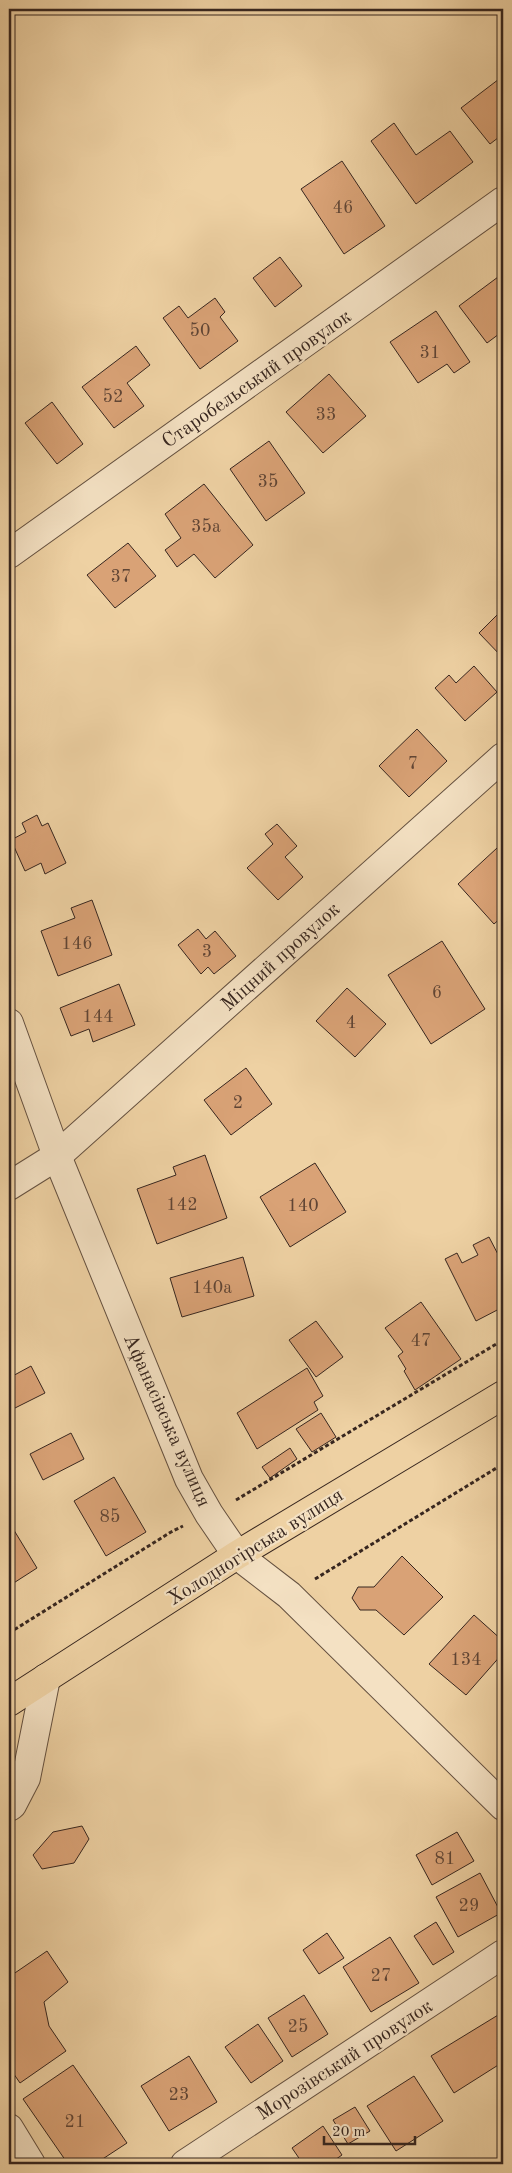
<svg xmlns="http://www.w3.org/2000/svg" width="512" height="2173" font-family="'Old Standard TT',serif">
<rect width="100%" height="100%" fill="#eed1a3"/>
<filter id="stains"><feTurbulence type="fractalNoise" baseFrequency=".004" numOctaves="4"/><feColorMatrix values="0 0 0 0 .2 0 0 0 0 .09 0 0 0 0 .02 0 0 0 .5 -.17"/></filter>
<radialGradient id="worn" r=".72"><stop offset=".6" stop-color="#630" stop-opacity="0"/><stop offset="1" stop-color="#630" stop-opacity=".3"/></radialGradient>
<g fill="#d9a276" stroke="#37261f">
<polygon points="503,76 503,134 490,144 461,108"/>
<polygon points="394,123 416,155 450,131 473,162 416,204 371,141"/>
<polygon points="342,161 385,226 344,254 301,189"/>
<polygon points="280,257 302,286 275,307 253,278"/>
<polygon points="498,277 503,283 503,331 487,343 459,306"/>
<polygon points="215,298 225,312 220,317 238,341 200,369 163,318 179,306 188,318"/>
<polygon points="436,311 470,362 454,373 447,364 418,383 390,342"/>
<polygon points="136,346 150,365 127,383 144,406 114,428 82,387"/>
<polygon points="329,374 366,416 323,453 286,412"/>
<polygon points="52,402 83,444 57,464 25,423"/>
<polygon points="269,441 305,493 266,521 230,469"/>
<polygon points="204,484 253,545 215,578 194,554 177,567 165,550 181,538 165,514"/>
<polygon points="128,543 156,576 115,608 87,575"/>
<polygon points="503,609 503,658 479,633"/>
<polygon points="474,666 497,692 465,721 435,688 449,675 456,683"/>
<polygon points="417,729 447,761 409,797 379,766"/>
<polygon points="37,815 42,826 48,823 66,863 45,874 41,863 25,871 11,840 26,832 22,823"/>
<polygon points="277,824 297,846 285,857 303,877 278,900 247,868 273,844 265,834"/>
<polygon points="497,848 503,855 503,916 494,924 458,884"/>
<polygon points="92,900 112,955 58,976 41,931 75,918 71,908"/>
<polygon points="198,929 206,939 215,931 236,956 214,974 208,967 201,974 178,945"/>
<polygon points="442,941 485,1009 431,1044 388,975"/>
<polygon points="119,984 135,1025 93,1042 89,1029 71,1036 60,1008"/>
<polygon points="347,988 386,1024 355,1057 316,1021"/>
<polygon points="246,1068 272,1104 231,1135 204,1100"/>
<polygon points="205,1155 227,1218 157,1244 137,1189 176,1175 173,1167"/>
<polygon points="315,1163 346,1212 290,1247 260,1197"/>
<polygon points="489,1237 503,1264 503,1307 476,1321 445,1259 457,1253 462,1263 478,1255 473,1245"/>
<polygon points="243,1257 254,1296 182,1317 170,1278"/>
<polygon points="421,1302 461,1359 415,1390 404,1371 406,1369 398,1356 403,1352 385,1328"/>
<polygon points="316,1321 343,1357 316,1377 289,1340"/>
<polygon points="31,1366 45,1393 9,1411 9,1378"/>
<polygon points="307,1368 323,1396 314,1402 318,1410 257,1449 237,1413"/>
<polygon points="321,1413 336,1437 312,1452 296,1429"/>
<polygon points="71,1433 84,1459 43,1480 30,1454"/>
<polygon points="290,1448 297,1459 270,1478 262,1467"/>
<polygon points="114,1477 146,1532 106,1556 74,1501"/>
<polygon points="9,1522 37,1568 9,1586"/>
<polygon points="402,1556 443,1597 404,1635 376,1610 360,1610 352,1598 358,1587 374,1587"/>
<polygon points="474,1615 503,1641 503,1653 466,1695 429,1664"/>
<polygon points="82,1826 89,1839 74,1863 42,1869 33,1855 53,1832"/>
<polygon points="457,1832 474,1861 432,1885 416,1855"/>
<polygon points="480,1873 501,1913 458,1937 436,1897"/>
<polygon points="436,1922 454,1952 433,1965 414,1936"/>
<polygon points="327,1933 344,1958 319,1974 303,1950"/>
<polygon points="390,1937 419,1983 371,2012 343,1967"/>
<polygon points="47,1951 68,1982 44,2002 49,2026 66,2051 20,2083 9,2067 9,1977"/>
<polygon points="304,1995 328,2034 292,2057 268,2018"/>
<polygon points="503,2012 503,2062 454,2093 431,2056"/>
<polygon points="258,2024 283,2061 251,2083 225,2047"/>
<polygon points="189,2056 217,2102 169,2131 141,2086"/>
<polygon points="73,2065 127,2143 95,2164 68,2164 23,2099"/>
<polygon points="414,2076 443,2121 396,2151 367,2106"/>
<polygon points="355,2107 370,2131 348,2144 333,2120"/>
<polygon points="323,2126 342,2155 329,2164 303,2164 292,2148"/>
</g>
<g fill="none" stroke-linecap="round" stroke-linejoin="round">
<defs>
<g id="minor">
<polyline points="9,554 503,201"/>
<polyline points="9,1023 57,1156 189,1479 209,1514 237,1555 289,1595 503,1806"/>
<polyline points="9,1186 57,1156 503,757"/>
<polyline points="9,1807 12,1805 26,1778 46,1678"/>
<polyline points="9,2128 31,2164"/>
<polyline points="185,2164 503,1954"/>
</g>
<polyline id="major" points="9,1702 237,1555 503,1395"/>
</defs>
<use href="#minor" stroke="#655140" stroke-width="30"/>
<use href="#major" stroke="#37261f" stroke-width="30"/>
<g stroke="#37261f" stroke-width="3" stroke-dasharray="4 2.5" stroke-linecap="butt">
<polyline points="236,1500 503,1340"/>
<polyline points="315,1579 503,1464"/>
<polyline points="9,1633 171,1532 183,1526"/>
</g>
<use href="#minor" stroke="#f4e1c3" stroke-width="28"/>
<use href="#major" stroke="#eed1a3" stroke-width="28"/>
</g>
<g text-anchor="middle" stroke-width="4.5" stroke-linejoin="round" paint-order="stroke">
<g font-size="18" fill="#604535">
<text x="343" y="213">46</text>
<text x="200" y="336">50</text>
<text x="430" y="358">31</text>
<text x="113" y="402">52</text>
<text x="326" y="420">33</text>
<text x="268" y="487">35</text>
<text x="206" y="532">35а</text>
<text x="121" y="582">37</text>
<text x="413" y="769">7</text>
<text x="77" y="949">146</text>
<text x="207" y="957">3</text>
<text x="437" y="998">6</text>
<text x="98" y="1022">144</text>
<text x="351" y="1028">4</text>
<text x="238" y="1108">2</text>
<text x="182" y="1210">142</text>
<text x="303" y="1211">140</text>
<text x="212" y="1293">140а</text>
<text x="421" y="1346">47</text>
<text x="110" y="1522">85</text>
<text x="466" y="1665">134</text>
<text x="445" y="1864">81</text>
<text x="469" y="1911">29</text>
<text x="381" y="1981">27</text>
<text x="298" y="2032">25</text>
<text x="179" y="2100">23</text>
<text x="75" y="2127">21</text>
</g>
<g font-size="20" fill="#37261f" stroke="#f4e1c3">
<text transform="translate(256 378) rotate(-35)" y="7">Старобельський провулок</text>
<text transform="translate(280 956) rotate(-42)" y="7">Міцний провулок</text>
<text transform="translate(168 1420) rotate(66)" y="7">Афанасівська вулиця</text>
<text transform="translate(255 1546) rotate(-32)" y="7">Холодногірська вулиця</text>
<text transform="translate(344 2059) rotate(-33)" y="7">Морозівський провулок</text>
</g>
</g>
<rect width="512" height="2173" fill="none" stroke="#eed1a3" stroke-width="30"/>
<rect x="10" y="10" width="492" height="2153" fill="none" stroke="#37261f" stroke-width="2.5"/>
<rect x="15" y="15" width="482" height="2143" fill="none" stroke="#37261f"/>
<path d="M324 2136v8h91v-8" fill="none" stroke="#37261f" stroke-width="2.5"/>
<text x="332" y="2136" font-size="15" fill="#37261f" stroke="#f4e1c3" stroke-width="4" paint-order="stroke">20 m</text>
<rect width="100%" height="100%" filter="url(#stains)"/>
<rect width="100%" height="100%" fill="url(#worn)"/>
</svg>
